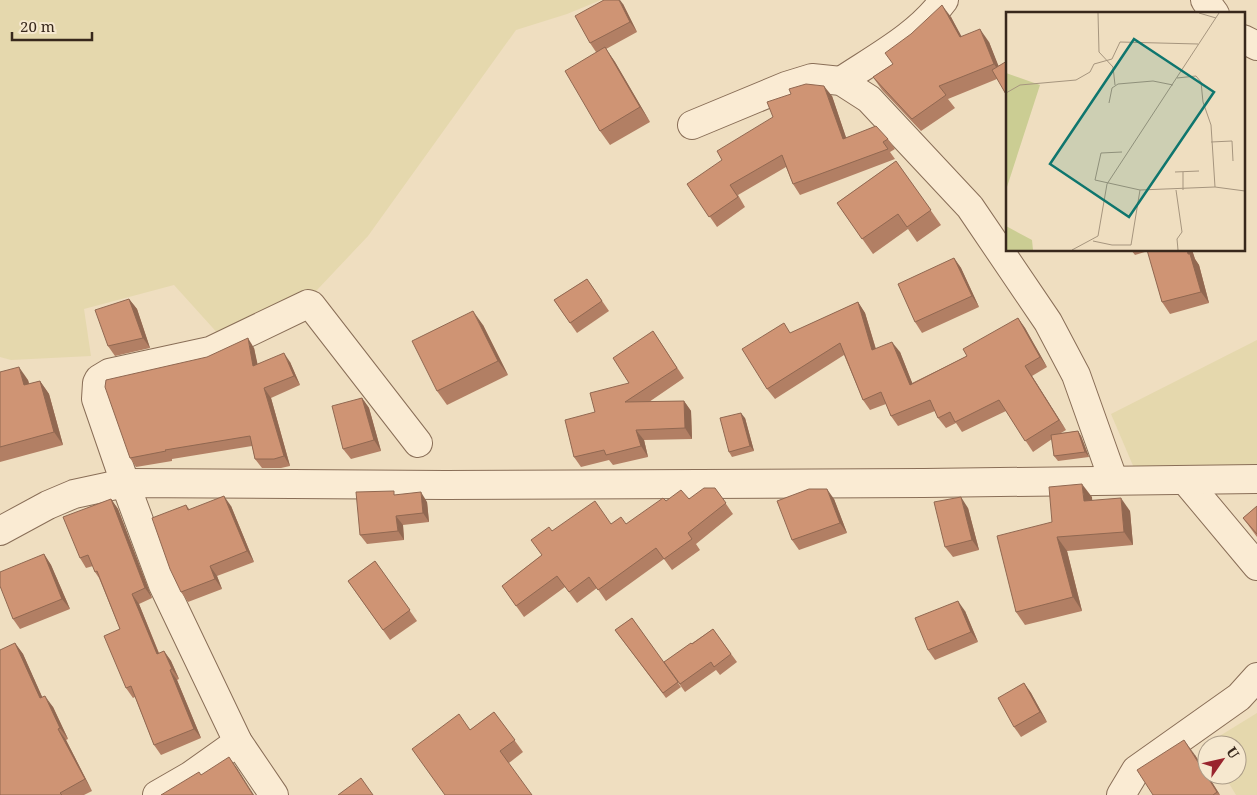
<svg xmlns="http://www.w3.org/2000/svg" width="1257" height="795" font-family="'Noto Serif',serif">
<rect width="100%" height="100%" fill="#efdec0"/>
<g fill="#e5d8ad">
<polygon points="0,0 601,0 567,14 516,30 368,236 301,307 221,337 174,285 84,309 91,356 11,360 0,357"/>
<polygon points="1257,340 1257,467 1134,468 1111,414"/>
<polygon points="1257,713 1257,795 1236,795 1224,775 1237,775 1237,745 1207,745 1207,748 1205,745"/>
</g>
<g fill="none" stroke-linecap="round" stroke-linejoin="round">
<defs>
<g id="minor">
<polyline points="1205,0 1215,14"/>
<polyline points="1243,39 1257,46"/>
<path d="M841,81C877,57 919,35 944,0"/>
<polyline points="692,125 786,86 812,78 841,81 869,99 970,207 1048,322 1076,375 1113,479"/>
<polyline points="1185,480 1257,566"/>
<polyline points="0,531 48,505 74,494 125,483 445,485 924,483 1257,479"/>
<polyline points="157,795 190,776 238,742"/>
<polyline points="274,795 238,742 163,585 125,483 96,399 97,383 99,379 109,373 210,351 308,304 311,305 418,443"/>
<polyline points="1121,795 1136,770 1239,697 1257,677"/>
</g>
</defs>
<use href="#minor" stroke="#896e57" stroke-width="30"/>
<use href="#minor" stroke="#faebd3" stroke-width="28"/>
</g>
<g fill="#b27f64">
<polygon points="623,4 637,32 606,49 615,62 650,122 610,145 600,131 596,52 590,43"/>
<polygon points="951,17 961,37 989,42 998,66 997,79 948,99 955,108 921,131 882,90 873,77 893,64"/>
<polygon points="832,96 846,138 888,139 895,149 890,152 895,159 800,195 793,184 786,167 738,195 745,207 717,227 687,184"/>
<polygon points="896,161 941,225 917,242 908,229 873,254 837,203"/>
<polygon points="1131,250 1192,250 1195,259 1199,265 1209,303 1170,314 1162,302 1148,251 1135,255"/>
<polygon points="954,258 961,268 979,307 922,333 915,322"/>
<polygon points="587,279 609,311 577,333 554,300"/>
<polygon points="129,299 137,309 150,348 115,356 108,346"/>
<polygon points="858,302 865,313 876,349 900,352 912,383 967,356 1018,318 1025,328 1047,367 1032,376 1066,430 1061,433 1078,431 1081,436 1089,457 1058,461 1054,456 1052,439 1033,452 1006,411 962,432 956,423 946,428 938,418 935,411 898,426 891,416 886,404 870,410 863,400 844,355 775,399 767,389 791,333"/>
<polygon points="483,325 508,375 447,405 437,391"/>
<polygon points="653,331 684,378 649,402 684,401 691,411 692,439 644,440 648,457 613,465 609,460 581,467 574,457 595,412 629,383"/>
<polygon points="254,348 257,364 290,362 300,385 271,398 290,466 281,468 262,468 255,459 252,446 172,459 172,461 136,467 130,458"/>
<polygon points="0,372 28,380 29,384 40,381 49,394 63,445 0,462"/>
<polygon points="362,398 369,408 381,451 351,459 343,449"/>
<polygon points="745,418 754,451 732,457 729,452"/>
<polygon points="715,488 733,514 696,544 700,550 672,570 664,559 606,601 597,588 577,603 565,587 524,617 502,586 542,555 552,531 611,524 626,524 666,501 689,499"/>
<polygon points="397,495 427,502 429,522 403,525 404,540 367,544 360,535"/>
<polygon points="1092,497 1092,500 1130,511 1133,545 1067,551 1082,611 1025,625 1016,612 1052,522"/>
<polygon points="111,499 118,509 152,598 139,604 159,653 164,651 171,661 179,679 177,680 201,738 161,755 154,745 135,697 133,698 126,688 120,629 99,578 95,572 93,566 86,568 80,558"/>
<polygon points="834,499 847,533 799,550 792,540"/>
<polygon points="186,505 190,510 231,506 254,562 217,576 222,589 188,602 181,592"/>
<polygon points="1257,506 1257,537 1243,518"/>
<polygon points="968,508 979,550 953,557 945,547"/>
<polygon points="44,554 51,565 70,609 20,629 13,619"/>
<polygon points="375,561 417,621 390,640 348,581"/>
<polygon points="965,611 978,642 935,660 928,650"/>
<polygon points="632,618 681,687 666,698 615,630"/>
<polygon points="713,629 737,662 720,675 716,670 685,692 664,662"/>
<polygon points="15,643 23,654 42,697 53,707 68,739 66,740 92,791 84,795 0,795"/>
<polygon points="1024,683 1031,693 1047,722 1021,737 1014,727"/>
<polygon points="494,712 523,752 509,763 470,730"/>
<polygon points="1195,755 1220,795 1153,795"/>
</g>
<g fill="#916851">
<polygon points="619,0 620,0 623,4 637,32 630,22"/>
<polygon points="942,5 951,17 969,50 960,37"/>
<polygon points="980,29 989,42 1003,77 994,64"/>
<polygon points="605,47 615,62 650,122 640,107"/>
<polygon points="824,86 832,96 850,149 843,139"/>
<polygon points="1187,250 1192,250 1195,259 1199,265 1209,303 1201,292"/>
<polygon points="954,258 961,268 979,307 972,296"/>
<polygon points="129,299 137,309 150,348 143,338"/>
<polygon points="858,302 865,313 879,360 872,350"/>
<polygon points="473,311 483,325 508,375 498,361"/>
<polygon points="1018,318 1025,328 1047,367 1040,357"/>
<polygon points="248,338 254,348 260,375 253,366"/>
<polygon points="892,342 900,352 917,395 910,385"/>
<polygon points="284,353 290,362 300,385 294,376"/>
<polygon points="1025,366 1032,376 1066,430 1059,420"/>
<polygon points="19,367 28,380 33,398 24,385"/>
<polygon points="40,381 49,394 63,445 54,432"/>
<polygon points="264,388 271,398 290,466 284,456"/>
<polygon points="362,398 369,408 381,451 374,440"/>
<polygon points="684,401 691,411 692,439 685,428"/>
<polygon points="741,413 745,418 754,451 750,446"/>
<polygon points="636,430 644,440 648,457 641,446"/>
<polygon points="1078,431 1081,436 1089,457 1085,452"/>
<polygon points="1082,484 1092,497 1093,514 1084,501"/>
<polygon points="827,489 834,499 847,533 840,523"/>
<polygon points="421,492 427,502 429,522 423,513"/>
<polygon points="224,496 231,506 254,562 247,551"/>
<polygon points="961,497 968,508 979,550 972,540"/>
<polygon points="1121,498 1130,511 1133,545 1124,532"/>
<polygon points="111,499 118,509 152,598 145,588"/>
<polygon points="396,516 403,525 404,540 398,531"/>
<polygon points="1057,537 1067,551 1082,611 1073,597"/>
<polygon points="44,554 51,565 70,609 62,599"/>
<polygon points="210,566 217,576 222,589 215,579"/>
<polygon points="132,594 139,604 163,664 157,654"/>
<polygon points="958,601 965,611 978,642 971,632"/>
<polygon points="15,643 23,654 48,710 40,698"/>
<polygon points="164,651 171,661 179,679 172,669"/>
<polygon points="170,670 177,680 201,738 194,729"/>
<polygon points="1024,683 1031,693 1047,722 1040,712"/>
<polygon points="45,696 53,707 68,739 60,728"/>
<polygon points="58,729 66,740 92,791 85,779"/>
<polygon points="1184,740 1195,755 1220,795 1217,792"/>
<polygon points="229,757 237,768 254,795 253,795"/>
</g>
<g fill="#cf9474" stroke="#916851">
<polygon points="604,0 619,0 630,22 590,43 575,16"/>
<polygon points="942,5 960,37 980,29 994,64 939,86 946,95 912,119 873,77 893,64 885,53 911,34"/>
<polygon points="605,47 640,107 600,131 565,71"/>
<polygon points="1007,61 1007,96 992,70"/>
<polygon points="806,84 824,86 843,139 876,126 888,139 883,142 888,149 793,184 782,155 730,185 738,197 709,217 687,184 722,160 717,151 773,117 767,102 791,94 789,89"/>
<polygon points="896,161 931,210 907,227 898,214 862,239 837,203"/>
<polygon points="1147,250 1187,250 1188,254 1190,254 1201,292 1162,302"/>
<polygon points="954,258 972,296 915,322 898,284"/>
<polygon points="587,279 602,301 570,323 554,300"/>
<polygon points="129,299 143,338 108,346 95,310"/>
<polygon points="858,302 872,350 892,342 910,385 967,356 963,349 1018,318 1040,357 1025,366 1059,420 1025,441 999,400 955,422 950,412 938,418 930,400 891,416 881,392 863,400 840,343 767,389 742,349 784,323 790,333"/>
<polygon points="473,311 498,361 437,391 412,341"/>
<polygon points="653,331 677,368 625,402 684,401 685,428 636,430 641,446 606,455 604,450 574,457 565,420 595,412 590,393 629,383 613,358"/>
<polygon points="248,338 253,366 284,353 294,376 264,388 284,456 274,459 255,459 250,436 165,450 166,451 130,458 105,387 106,380 207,357"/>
<polygon points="19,367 24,385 40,381 54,432 0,447 0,372"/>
<polygon points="362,398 374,440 343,449 332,406"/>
<polygon points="741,413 750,446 729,452 720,418"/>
<polygon points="1078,431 1085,452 1054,456 1051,435"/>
<polygon points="1082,484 1084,501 1121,498 1124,532 1057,537 1073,597 1016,612 997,536 1052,522 1049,487"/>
<polygon points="704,488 715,488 726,503 688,533 692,539 664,559 656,548 598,590 589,577 569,592 557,576 516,606 502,586 542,555 531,540 549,527 552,531 595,501 611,524 621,517 626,524 663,498 666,501 681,490 689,499"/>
<polygon points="809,489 827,489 840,523 792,540 777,501"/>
<polygon points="394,491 394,495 421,492 423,513 396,516 398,531 360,535 356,492"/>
<polygon points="224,496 247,551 210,566 215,579 181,592 170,569 152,518 186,505 188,510"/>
<polygon points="961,497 972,540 945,547 934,502"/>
<polygon points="111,499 145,588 132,594 157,654 164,651 172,669 170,670 194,729 154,745 131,686 126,688 104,636 120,629 97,571 95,572 88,555 80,558 63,517"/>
<polygon points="1257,506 1257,534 1243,518"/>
<polygon points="44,554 62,599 13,619 0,586 0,572"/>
<polygon points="375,561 410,610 383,630 348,581"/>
<polygon points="958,601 971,632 928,650 915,618"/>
<polygon points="632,618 678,682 663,693 615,630"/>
<polygon points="713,629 731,654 714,667 711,662 680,684 664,662 691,643 692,644"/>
<polygon points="15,643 40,698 45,696 60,728 58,729 85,779 60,793 62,795 0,795 0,650"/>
<polygon points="1024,683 1040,712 1014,727 998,698"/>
<polygon points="494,712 515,740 500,751 532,795 445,795 412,749 459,714 470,730"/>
<polygon points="1184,740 1217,792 1213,795 1153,795 1137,770"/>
<polygon points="229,757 253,795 161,795 199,772 201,775"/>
<polygon points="361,778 373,795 338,795"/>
</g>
<g transform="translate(1006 12)">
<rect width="239" height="239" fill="#efdec0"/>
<path d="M0,61L34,73L0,178ZM0,214L26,228L27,238H0Z" fill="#cbcd93"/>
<path fill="none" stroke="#a6957e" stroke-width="1" d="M92,1L93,40L107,55L109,73M193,1L210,6M0,81L14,73L70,68L84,60L88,52L106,47L114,30L192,32M103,91L106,76L112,72L147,69L167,73M205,130L226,129L227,149M116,140L95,141L89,168L134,178L209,175L205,113L197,90L195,70L190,64L171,66M169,160L193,159M177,160V178M209,175L239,179M170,178L176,220L171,227L172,238M87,229L106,233H125L134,178M66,238L92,224L101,172L213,1"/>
<path fill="#0f766e" fill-opacity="0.15" stroke="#0f766e" stroke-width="2.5" d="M128,27L208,80L123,205L44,152Z"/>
<rect width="239" height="239" fill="none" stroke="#38281c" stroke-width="2.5"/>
</g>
<g transform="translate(1222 760) rotate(56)"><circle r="24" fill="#f6e8cf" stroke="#aa9b87"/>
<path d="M0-4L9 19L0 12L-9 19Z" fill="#99252e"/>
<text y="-8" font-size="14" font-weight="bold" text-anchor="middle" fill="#38281c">U</text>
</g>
<path d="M12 32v8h80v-8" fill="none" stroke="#38281c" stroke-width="2.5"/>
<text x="20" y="32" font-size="15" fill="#38281c" stroke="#f6e8cf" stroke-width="4" paint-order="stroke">20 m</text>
</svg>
